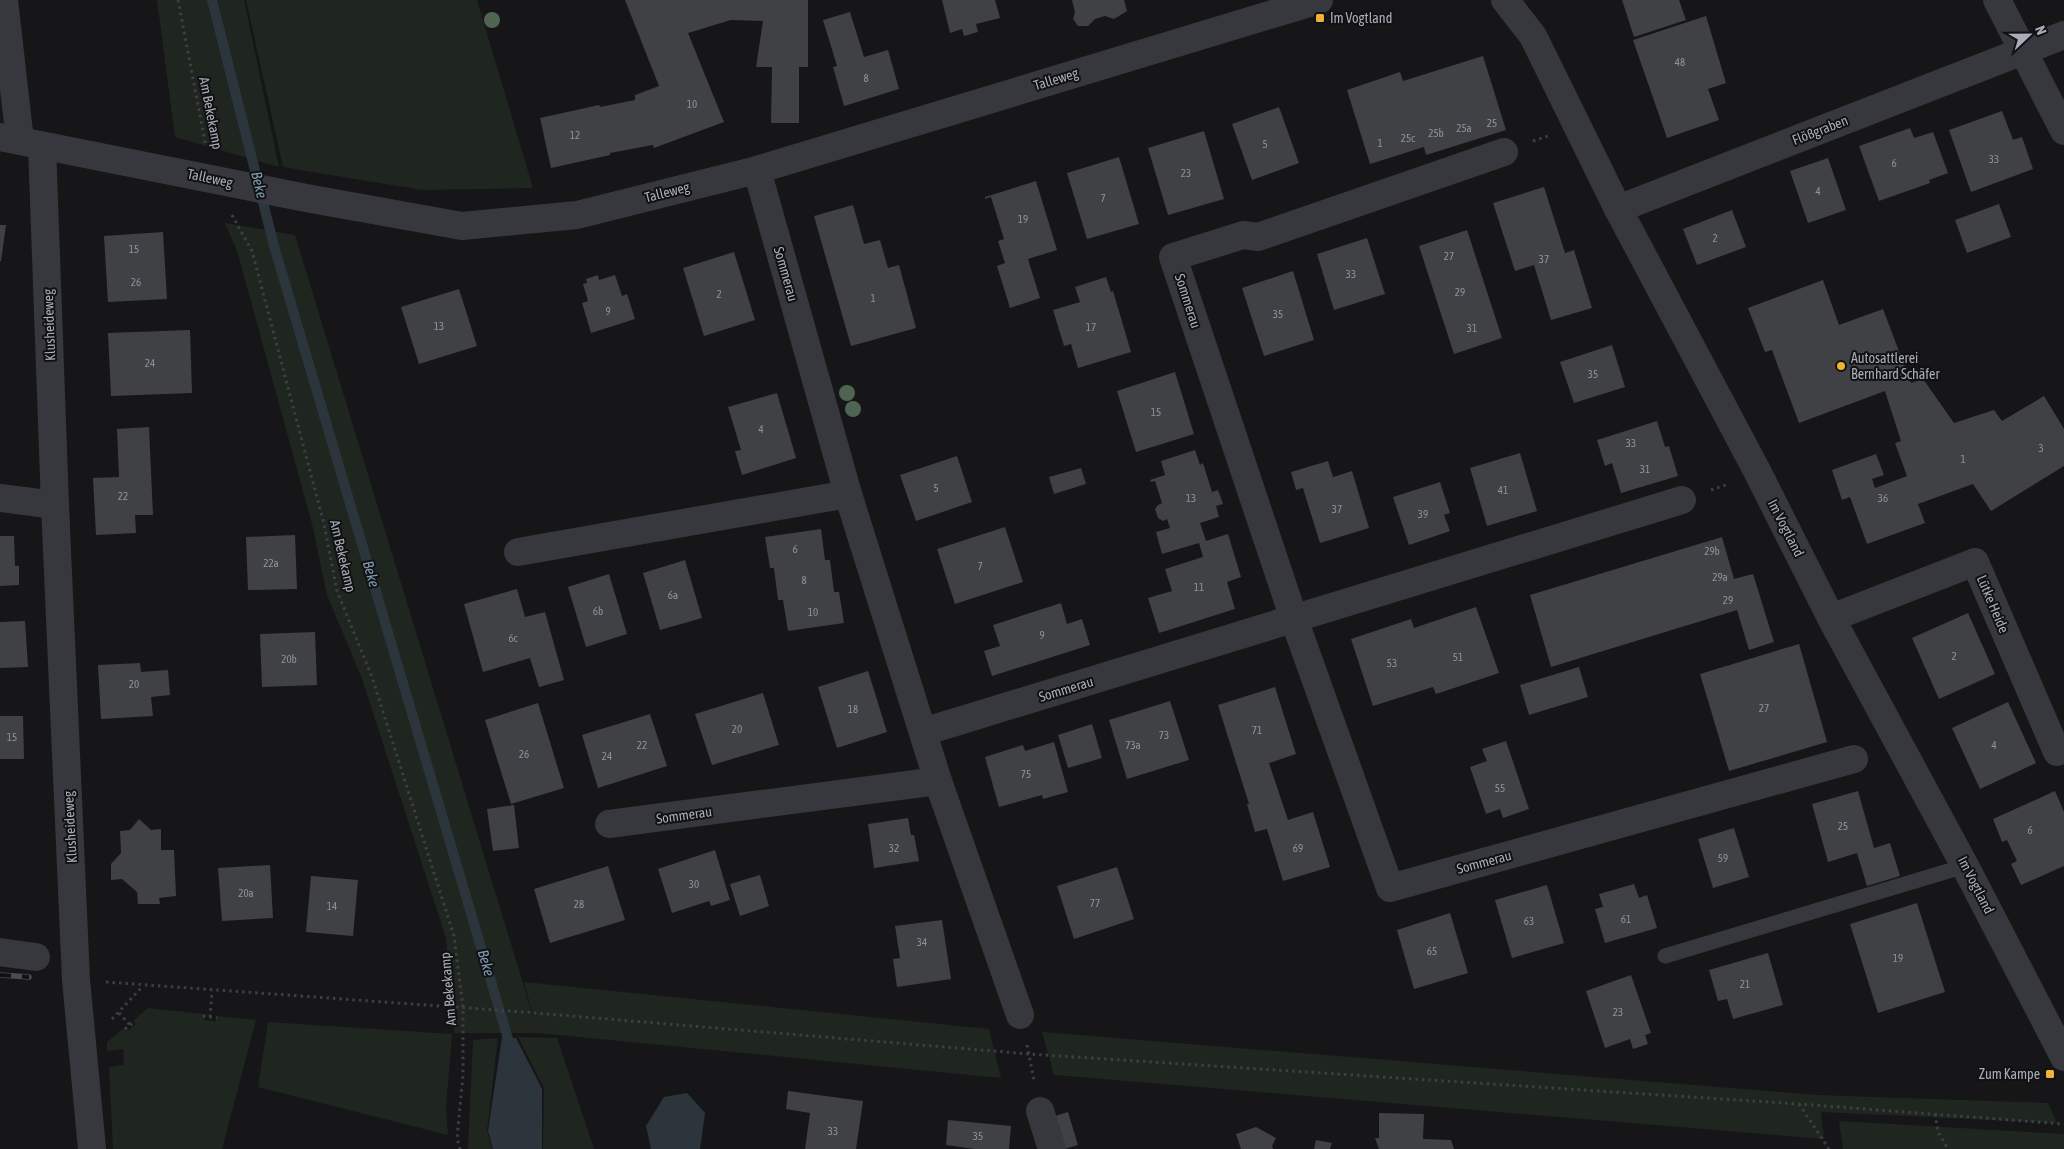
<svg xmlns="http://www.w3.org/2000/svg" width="2064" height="1149" font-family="'Asap Condensed',sans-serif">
<rect width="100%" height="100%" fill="#161618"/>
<g fill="#1e261f">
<polygon points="157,0 244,0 279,167 175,137"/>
<polygon points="246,0 477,0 533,188 422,190 283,167"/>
<polygon points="225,223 295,235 535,1023 524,982 989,1029 1001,1078 538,1033 454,1033 446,938 362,679 327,595 312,524 238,254"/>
<polygon points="148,1008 204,1014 204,1020 216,1021 217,1016 256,1020 222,1149 113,1149 109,1067 124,1065 123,1049 107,1051 107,1042 124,1028 127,1031 136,1024 133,1021"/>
<polygon points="268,1022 452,1034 446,1107 448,1135 258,1087"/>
<polygon points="1042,1032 1817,1095 2048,1103 2057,1123 1821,1112 1824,1139 1054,1075"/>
<polygon points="518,1037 557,1038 594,1149 543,1149 544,1088"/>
<polygon points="498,1038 487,1131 492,1149 468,1149 473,1040"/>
<polygon points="1839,1121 2064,1134 2064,1149 1843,1149"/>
</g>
<g fill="#2c353c">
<polygon points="502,1037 516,1038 542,1089 542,1149 493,1149 488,1131"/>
<polygon points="687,1093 705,1113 700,1149 651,1149 646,1126 664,1097"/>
</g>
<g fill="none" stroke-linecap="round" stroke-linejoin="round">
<polyline stroke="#2c353c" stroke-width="10" points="212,0 274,246 511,1049"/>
</g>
<g fill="#404145">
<polygon points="625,0 808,0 808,67 799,67 799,123 771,123 772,67 756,67 763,21 731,20 688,33 724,122 654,148 653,145 610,153 610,155 551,168 540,118 599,105 600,107 635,100 635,95 659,86"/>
<polygon points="942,0 995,0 1000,18 976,24 978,32 964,36 962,29 950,33"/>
<polygon points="1072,0 1124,0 1127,11 1114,19 1105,16 1095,19 1088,26 1078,26 1073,19 1075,12"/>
<polygon points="1622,0 1679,0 1686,20 1634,37"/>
<polygon points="850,12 864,57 888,50 899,89 844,106 833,67 837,66 823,20"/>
<polygon points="1706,16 1726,83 1708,89 1719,120 1667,138 1633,40"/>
<polygon points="1483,56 1506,130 1426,155 1424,147 1370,164 1347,90 1400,72 1403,81"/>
<polygon points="1279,107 1299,163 1252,180 1232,124"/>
<polygon points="2002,111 2013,140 2022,137 2033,169 1971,192 1949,130"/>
<polygon points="1910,128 1914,138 1933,132 1948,173 1929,180 1930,183 1879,201 1859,146"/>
<polygon points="1204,131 1224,199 1168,215 1148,148"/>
<polygon points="1119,157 1139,224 1087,239 1067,173"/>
<polygon points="1828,158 1846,210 1808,223 1790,171"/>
<polygon points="1036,181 1057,250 1028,259 1040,298 1010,308 997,266 1005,263 998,241 1004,239 991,197 985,199 985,197"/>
<polygon points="1544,187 1565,253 1574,250 1592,308 1551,320 1534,265 1515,271 1493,203"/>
<polygon points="1999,204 2011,237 1967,253 1955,220"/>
<polygon points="853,205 864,244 880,240 888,268 899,265 916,328 851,346 814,216"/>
<polygon points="1732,210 1746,247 1697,265 1683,229"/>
<polygon points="0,225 6,225 1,261 0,261"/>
<polygon points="1467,230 1502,338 1454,354 1419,246"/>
<polygon points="163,232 167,299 108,302 104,236"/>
<polygon points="1367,238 1385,294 1334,310 1317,254"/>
<polygon points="734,252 755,320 704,336 683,268"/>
<polygon points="1293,271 1314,340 1264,356 1242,288"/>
<polygon points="598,275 599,280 615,275 622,296 627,294 635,319 591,333 582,303 588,301 583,284 587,283 586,279"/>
<polygon points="1106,277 1111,292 1113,291 1131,352 1078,368 1071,344 1064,346 1053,310 1080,302 1075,287"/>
<polygon points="1823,280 1839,325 1883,309 1911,383 1923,379 1954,423 1994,410 2002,421 2044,396 2064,429 2064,466 1991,511 1973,484 1918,504 1925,523 1867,544 1850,497 1842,500 1832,470 1876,454 1884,475 1872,479 1875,488 1907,476 1895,443 1901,441 1885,391 1799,423 1772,350 1765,352 1748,308"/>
<polygon points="459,289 477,346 419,364 401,307"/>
<polygon points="190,330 192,393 111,396 108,333"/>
<polygon points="1612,345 1625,387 1574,403 1560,362"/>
<polygon points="1175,372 1194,434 1136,452 1117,391"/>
<polygon points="777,393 796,458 742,475 735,451 741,450 728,407"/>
<polygon points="1657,421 1665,447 1669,446 1678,476 1621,493 1612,463 1605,466 1597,440"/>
<polygon points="149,427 153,515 135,515 136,533 96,535 93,478 119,477 117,429"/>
<polygon points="1195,450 1200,465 1203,463 1212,492 1218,490 1223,504 1216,506 1219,517 1200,523 1206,541 1228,534 1241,577 1227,582 1235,609 1159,633 1148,598 1172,591 1165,569 1203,557 1199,543 1162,554 1156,532 1170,528 1167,519 1163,521 1158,518 1155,509 1158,505 1162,503 1155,481 1151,482 1150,480 1165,475 1161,461"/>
<polygon points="1520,453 1537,511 1487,526 1470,468"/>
<polygon points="957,456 972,502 916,521 900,475"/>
<polygon points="1328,461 1333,477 1352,471 1369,528 1320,543 1303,488 1296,490 1291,472"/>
<polygon points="1081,468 1086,484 1054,494 1049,477"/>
<polygon points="1440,482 1450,513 1444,515 1450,531 1409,545 1393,497"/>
<polygon points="1005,527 1023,582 955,604 937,549"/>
<polygon points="821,529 825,560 830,560 834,592 839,592 844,623 788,631 783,600 778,600 774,568 770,568 765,537"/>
<polygon points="295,535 297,589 248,590 246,537"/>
<polygon points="0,536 14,536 15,566 19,566 19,585 0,586"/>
<polygon points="1722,537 1734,579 1753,574 1774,642 1749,650 1737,610 1551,667 1530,595"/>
<polygon points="685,560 702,618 660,630 643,573"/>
<polygon points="609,574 627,634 586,647 568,587"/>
<polygon points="517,589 525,617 545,612 564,680 539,687 530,658 483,672 464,604"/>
<polygon points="1061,603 1067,624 1082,619 1090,645 992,676 984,651 1000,646 993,625"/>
<polygon points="1476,607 1499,673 1436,694 1433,687 1373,706 1351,639 1411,619 1414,628"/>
<polygon points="1968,613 1995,674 1939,699 1912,638"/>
<polygon points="25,621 28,667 0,668 0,622"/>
<polygon points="315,632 317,685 262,687 260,634"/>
<polygon points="1799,644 1827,742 1729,771 1700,674"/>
<polygon points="140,663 141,672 168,670 170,695 151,697 153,716 101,719 98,665"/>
<polygon points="1579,667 1588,697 1529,715 1520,685"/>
<polygon points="868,671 887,732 837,748 818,687"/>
<polygon points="1275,687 1296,754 1269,763 1288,820 1313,812 1330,867 1283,881 1267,829 1255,832 1247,804 1249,804 1218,705"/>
<polygon points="763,693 779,745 712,765 695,714"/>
<polygon points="1170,701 1189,760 1127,779 1109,720"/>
<polygon points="2008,702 2036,763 1980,789 1952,728"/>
<polygon points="538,703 564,788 511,804 485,720"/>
<polygon points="650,714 667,766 598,788 582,735"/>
<polygon points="0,716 23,716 24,759 0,759"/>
<polygon points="1092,724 1102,758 1068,768 1058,735"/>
<polygon points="1506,741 1529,809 1503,818 1500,809 1486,814 1470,767 1487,761 1482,749"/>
<polygon points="1054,742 1068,792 1043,799 1042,795 999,807 985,757 1023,745 1025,751"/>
<polygon points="1858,791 1874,848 1890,843 1900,876 1867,886 1857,853 1828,862 1812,804"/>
<polygon points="2055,791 2064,812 2064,866 2021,885 2011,864 2017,861 2007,840 2002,842 1993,819"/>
<polygon points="514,805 519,848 493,851 487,809"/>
<polygon points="908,818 911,835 914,835 919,861 874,868 868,824"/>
<polygon points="139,819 151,830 161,829 161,850 174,850 176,896 159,898 160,904 138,904 137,892 122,879 111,880 111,864 121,853 120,831 130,830"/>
<polygon points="1734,828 1749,877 1713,888 1698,839"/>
<polygon points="715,850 730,900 711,906 709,901 672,913 658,869"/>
<polygon points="270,865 273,918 222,921 218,868"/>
<polygon points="608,866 625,920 550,943 534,889"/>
<polygon points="1117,867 1134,919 1074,939 1057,886"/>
<polygon points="760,875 769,906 740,916 730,884"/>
<polygon points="311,876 358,880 353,936 306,932"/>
<polygon points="1634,884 1639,898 1647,895 1657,928 1605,943 1595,909 1603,907 1599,894"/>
<polygon points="1547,885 1564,943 1512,958 1495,900"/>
<polygon points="1917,903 1945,992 1878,1013 1850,924"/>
<polygon points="1450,913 1468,973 1414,989 1397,930"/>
<polygon points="942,920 951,979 897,987 893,959 900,958 895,926"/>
<polygon points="1768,953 1783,1005 1733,1019 1727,999 1718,1001 1709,970"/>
<polygon points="1631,975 1651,1033 1645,1035 1648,1044 1633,1049 1630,1039 1605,1048 1586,991"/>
<polygon points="788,1091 863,1101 856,1149 805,1149 810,1113 786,1109"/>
<polygon points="1068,1112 1078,1145 1064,1149 1052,1117"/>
<polygon points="1379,1113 1424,1114 1423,1139 1451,1140 1454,1149 1379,1149 1375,1138 1379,1138"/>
<polygon points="948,1120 1011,1126 1009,1149 975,1149 946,1145"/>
<polygon points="1256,1127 1276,1138 1272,1146 1273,1149 1241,1149 1236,1134"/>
<polygon points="1316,1140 1332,1143 1330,1149 1314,1149"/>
</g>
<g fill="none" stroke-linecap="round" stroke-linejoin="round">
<g stroke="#3d3f44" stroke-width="3" stroke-dasharray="2.5 4" stroke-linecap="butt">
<polyline points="178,0 206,147"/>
<polyline points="1533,141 1548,136"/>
<polyline points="232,215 252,251 324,524 337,591 372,677 454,936 463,1008 463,1075 457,1138 460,1149"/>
<polyline points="1711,490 1729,484"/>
<polyline points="106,982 523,1012 1029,1054 1799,1104 2064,1124"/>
<polyline points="119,1013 130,1025"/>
<polyline points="203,1016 217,1018"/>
<polyline points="210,1017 212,991"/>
<polyline points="112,1019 143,986"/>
<polyline points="125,1029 134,1022"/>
<polyline points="1027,1045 1034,1080"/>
<polyline points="1799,1104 1829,1149"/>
<polyline points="1935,1114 1938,1132 1948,1149"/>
</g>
<polyline stroke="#37383d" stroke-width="15" points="1665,956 1965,866"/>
<g stroke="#37383d" stroke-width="28">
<polyline points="4,0 20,141"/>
<polyline points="1505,0 1533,36 1618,209 1756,469 1831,618 1965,866 2064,1057"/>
<polyline points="1997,0 2064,131"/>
<polyline points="0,137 306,198 462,226 577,215 757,170 1319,0"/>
<polyline points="42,146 55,505 76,980 92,1149"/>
<polyline points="1504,152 1258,237 1243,235 1173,257 1294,619 1390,888 1854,759"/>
<polyline points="757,170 848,494 938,781 1020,1015"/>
<polyline points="1618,209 2064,35"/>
<polyline points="0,498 55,505"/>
<polyline points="518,552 848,494"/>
<polyline points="1831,618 1975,562 2057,752 2064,749"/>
<polyline points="923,732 1682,500"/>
<polyline points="609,824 938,781"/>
<polyline points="0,952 36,957"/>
<polyline points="1040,1111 1052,1149"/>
</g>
<defs>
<polyline id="rail" points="0,975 29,977"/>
</defs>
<use href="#rail" stroke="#4a4c52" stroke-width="5.5"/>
<use href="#rail" stroke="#111113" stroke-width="4" stroke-dasharray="11" stroke-linecap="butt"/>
</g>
<g fill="#506452">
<circle cx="492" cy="20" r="8"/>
<circle cx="847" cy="393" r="8"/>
<circle cx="853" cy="409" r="8"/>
</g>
<g fill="#f2b134" stroke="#111113" stroke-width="2">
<rect x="1315" y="13" width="10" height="10" rx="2.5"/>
<circle cx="1841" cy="366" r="5"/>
<rect x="2045" y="1069" width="10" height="10" rx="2.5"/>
</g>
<g text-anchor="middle" stroke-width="4" stroke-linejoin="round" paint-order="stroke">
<g font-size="11" fill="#8e929b">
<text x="1680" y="66">48</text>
<text x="866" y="82">8</text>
<text x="692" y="108">10</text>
<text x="1492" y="127">25</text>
<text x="1464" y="132">25a</text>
<text x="1436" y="137">25b</text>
<text x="575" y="139">12</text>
<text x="1408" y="142">25c</text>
<text x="1380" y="147">1</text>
<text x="1265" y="148">5</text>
<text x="1994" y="163">33</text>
<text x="1894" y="167">6</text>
<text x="1186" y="177">23</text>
<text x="1818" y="195">4</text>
<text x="1103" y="202">7</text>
<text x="1023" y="223">19</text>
<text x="1715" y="242">2</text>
<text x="134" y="253">15</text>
<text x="1449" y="260">27</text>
<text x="1544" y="263">37</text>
<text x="1351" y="278">33</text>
<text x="136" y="286">26</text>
<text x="1460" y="296">29</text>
<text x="719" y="298">2</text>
<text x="873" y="302">1</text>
<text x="608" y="315">9</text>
<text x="1278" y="318">35</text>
<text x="439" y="330">13</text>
<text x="1091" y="331">17</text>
<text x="1472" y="332">31</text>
<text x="150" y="367">24</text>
<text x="1593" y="378">35</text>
<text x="1156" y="416">15</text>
<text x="761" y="433">4</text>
<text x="1631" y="447">33</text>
<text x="2041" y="452">3</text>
<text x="1963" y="463">1</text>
<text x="1645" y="473">31</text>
<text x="936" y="492">5</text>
<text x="1503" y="494">41</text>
<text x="123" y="500">22</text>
<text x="1191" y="502">13</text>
<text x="1883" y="502">36</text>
<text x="1337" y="513">37</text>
<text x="1423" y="518">39</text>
<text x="795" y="553">6</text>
<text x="1712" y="555">29b</text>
<text x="271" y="567">22a</text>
<text x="980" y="570">7</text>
<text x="1720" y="581">29a</text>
<text x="804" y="584">8</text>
<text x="1199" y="591">11</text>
<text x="673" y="599">6a</text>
<text x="1728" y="604">29</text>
<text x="598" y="615">6b</text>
<text x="813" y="616">10</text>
<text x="1042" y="639">9</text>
<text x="513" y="642">6c</text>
<text x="1954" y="660">2</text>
<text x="1458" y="661">51</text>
<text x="289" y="663">20b</text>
<text x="1392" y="667">53</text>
<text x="134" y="688">20</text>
<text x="1764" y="712">27</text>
<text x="853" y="713">18</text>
<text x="737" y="733">20</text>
<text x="1257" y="734">71</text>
<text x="1164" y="739">73</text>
<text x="12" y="741">15</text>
<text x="642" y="749">22</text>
<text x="1133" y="749">73a</text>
<text x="1994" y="749">4</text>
<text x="524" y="758">26</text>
<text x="607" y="760">24</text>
<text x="1026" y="778">75</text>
<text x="1500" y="792">55</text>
<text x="1843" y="830">25</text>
<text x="2030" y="834">6</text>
<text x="894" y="852">32</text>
<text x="1298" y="852">69</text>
<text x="1723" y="862">59</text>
<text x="694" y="888">30</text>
<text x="246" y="897">20a</text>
<text x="1095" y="907">77</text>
<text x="579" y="908">28</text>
<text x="332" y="910">14</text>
<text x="1626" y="923">61</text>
<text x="1529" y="925">63</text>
<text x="922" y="946">34</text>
<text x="1432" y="955">65</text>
<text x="1898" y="962">19</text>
<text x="1745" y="988">21</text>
<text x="1618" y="1016">23</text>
<text x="833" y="1135">33</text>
<text x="978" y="1140">35</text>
</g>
<g font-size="14" fill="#a8adb8" stroke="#111113" text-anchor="start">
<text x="1330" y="23">Im Vogtland</text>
<text x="1851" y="363">Autosattlerei<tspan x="1851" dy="16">Bernhard Schäfer</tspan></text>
<text x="2040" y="1079" text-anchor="end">Zum Kampe</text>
</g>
<g font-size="14" fill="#a8adb8" stroke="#111113">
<text transform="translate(1056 79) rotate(-17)" y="5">Talleweg</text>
<text transform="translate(211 113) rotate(79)" y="5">Am Bekekamp</text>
<text transform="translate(1820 130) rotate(-21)" y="5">Flößgraben</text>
<text transform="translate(210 178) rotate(12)" y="5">Talleweg</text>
<text transform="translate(667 192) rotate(-14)" y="5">Talleweg</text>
<text transform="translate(786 274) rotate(74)" y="5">Sommerau</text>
<text transform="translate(1188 301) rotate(72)" y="5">Sommerau</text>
<text transform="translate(49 325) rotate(-92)" y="5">Klusheideweg</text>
<text transform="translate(1786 528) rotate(63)" y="5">Im Vogtland</text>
<text transform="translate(343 556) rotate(77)" y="5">Am Bekekamp</text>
<text transform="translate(1993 604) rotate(67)" y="5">Lütke Heide</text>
<text transform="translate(1066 689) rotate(-17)" y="5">Sommerau</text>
<text transform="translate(684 815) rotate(-8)" y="5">Sommerau</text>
<text transform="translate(70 827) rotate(-93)" y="5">Klusheideweg</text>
<text transform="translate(1484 862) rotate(-15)" y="5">Sommerau</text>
<text transform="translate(1976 885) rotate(63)" y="5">Im Vogtland</text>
<text transform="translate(448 989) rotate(-95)" y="5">Am Bekekamp</text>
</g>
<g font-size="15" font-style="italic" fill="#7f9bb3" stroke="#111113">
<text transform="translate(259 185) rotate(76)" y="5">Beke</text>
<text transform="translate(371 574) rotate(74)" y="5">Beke</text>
<text transform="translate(486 963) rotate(74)" y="5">Beke</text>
</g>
</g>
<g transform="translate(2029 35) rotate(68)" stroke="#111113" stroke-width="4" paint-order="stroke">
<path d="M0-4L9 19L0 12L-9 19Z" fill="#a8adb8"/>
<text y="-8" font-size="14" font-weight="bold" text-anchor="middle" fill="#a8adb8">N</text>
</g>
</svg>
